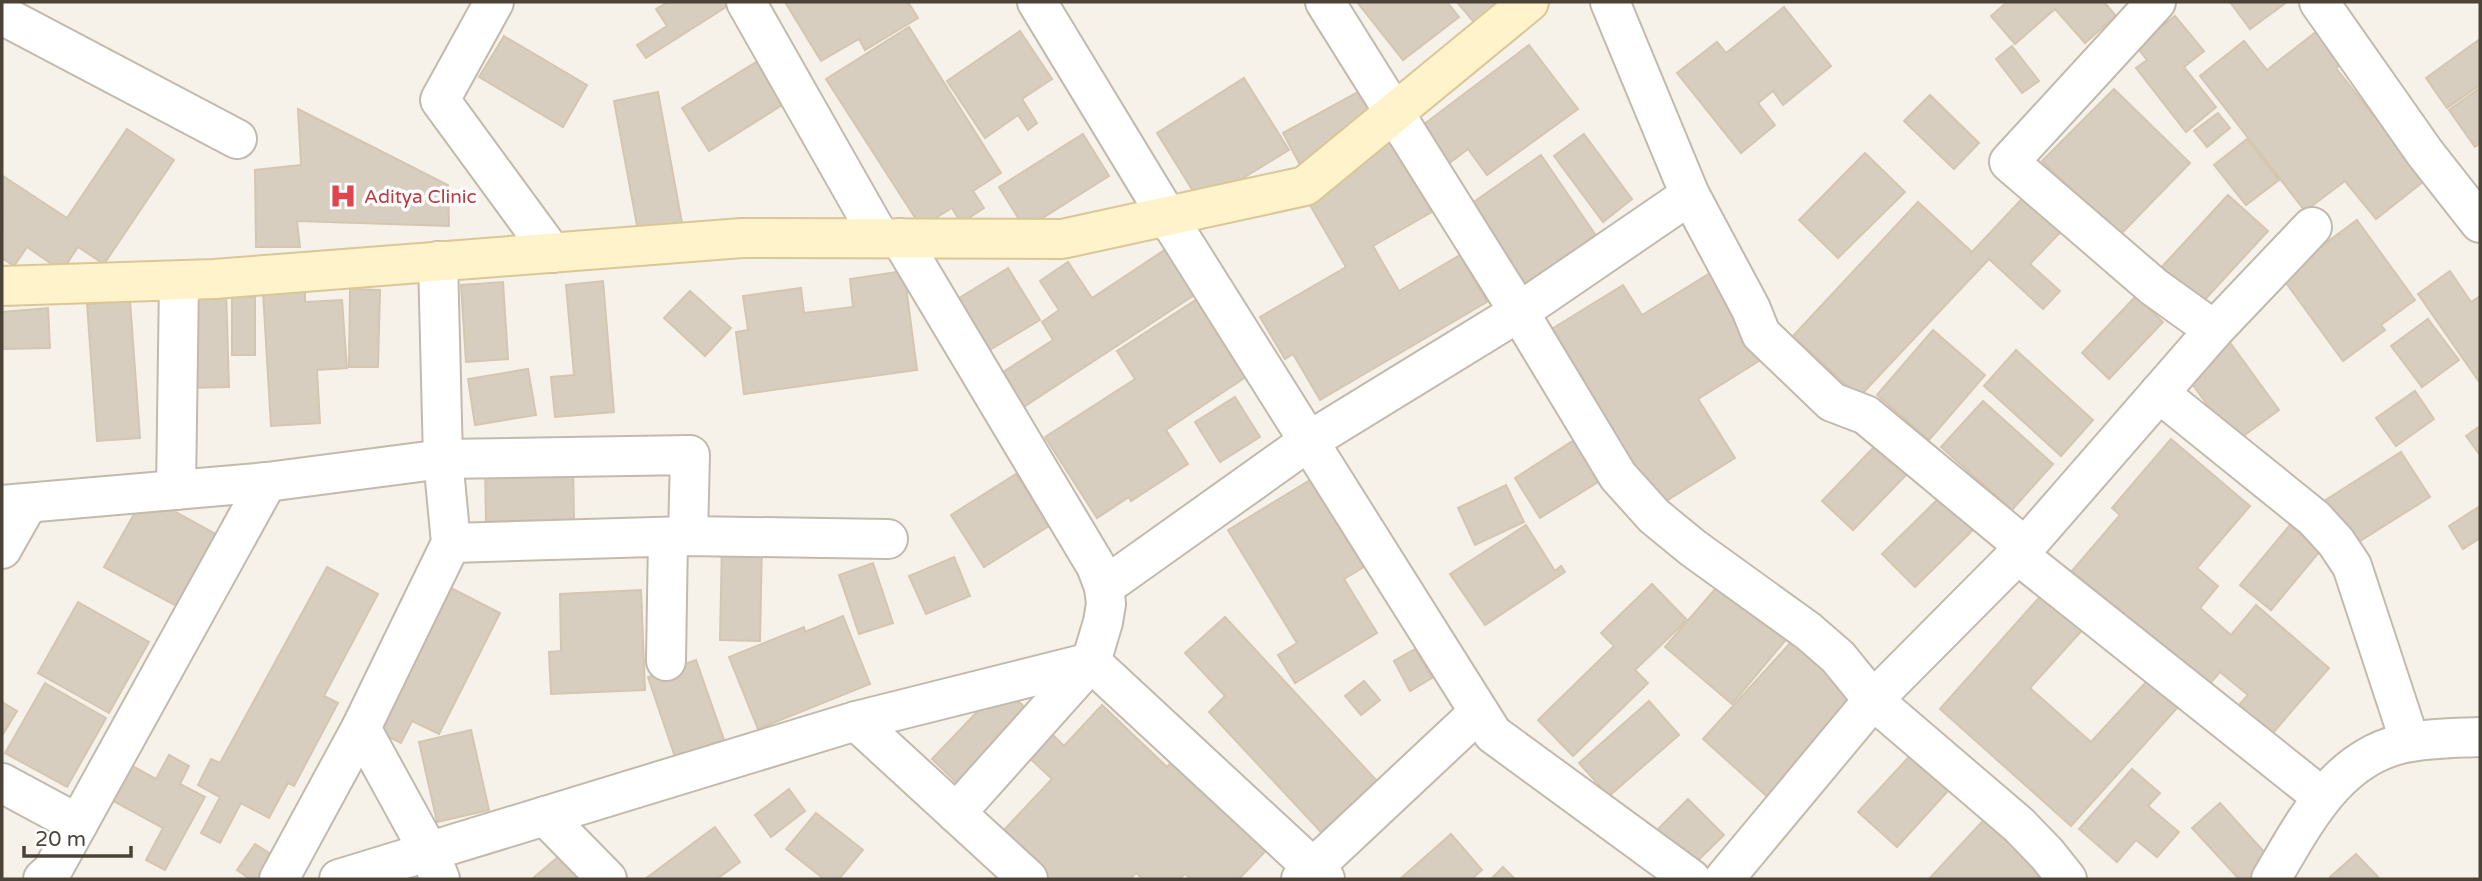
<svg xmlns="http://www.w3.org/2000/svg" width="2482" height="881" font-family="'Varela Round',sans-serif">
<rect width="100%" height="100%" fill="#f6f2ea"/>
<g fill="#d8cebf" stroke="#d4c6b1" stroke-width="2">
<polygon points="668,2 726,2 729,5 646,58 637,45 667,26 656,9"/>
<polygon points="785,2 908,2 918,18 865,50 859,39 821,61"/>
<polygon points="1357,2 1447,2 1459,17 1403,60"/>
<polygon points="1457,2 1521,2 1483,33"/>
<polygon points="2007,2 2104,2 2116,16 2085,43 2055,9 2015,44 1991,16"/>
<polygon points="2230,2 2287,2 2250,29"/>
<polygon points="1784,7 1831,66 1783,105 1773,91 1758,103 1775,125 1741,153 1677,73 1717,42 1726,53"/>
<polygon points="2175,16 2204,51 2184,67 2216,107 2186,132 2136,68 2147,60 2136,46"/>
<polygon points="2326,24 2351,57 2336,68 2373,115 2382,109 2433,174 2376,219 2345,181 2305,211 2200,76 2244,41 2267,70"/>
<polygon points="909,27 1001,173 973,191 984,208 961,223 952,208 921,227 826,79"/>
<polygon points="1020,31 1052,79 1022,99 1037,123 1028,130 1018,115 985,138 947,81"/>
<polygon points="504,36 587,85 563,127 479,77"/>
<polygon points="2480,39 2480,85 2447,108 2426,78"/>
<polygon points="1529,45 1578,109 1487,175 1468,149 1443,168 1415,131"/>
<polygon points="2012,46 2039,81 2022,93 1996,59"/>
<polygon points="761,59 787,102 709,151 682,108"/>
<polygon points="1244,78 1289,150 1201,204 1157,133"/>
<polygon points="1367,87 1384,117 1299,163 1283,133"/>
<polygon points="2480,88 2480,143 2475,147 2449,110"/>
<polygon points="2114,89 2190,163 2119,236 2042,161"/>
<polygon points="658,92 682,223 638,231 614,101"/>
<polygon points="1930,95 1979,143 1954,169 1904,121"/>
<polygon points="298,109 448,185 449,226 297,221 300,247 256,247 255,170 301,165"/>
<polygon points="2218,113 2230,128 2207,147 2194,131"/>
<polygon points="127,129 174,160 104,264 78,247 62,271 27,247 14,266 2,258 3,176 67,218"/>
<polygon points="1083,134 1109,176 1025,229 999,187"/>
<polygon points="1584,134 1632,199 1603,222 1554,156"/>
<polygon points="2247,139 2279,180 2246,205 2214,165"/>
<polygon points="1391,141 1432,212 1373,246 1399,291 1460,255 1487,302 1320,400 1293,354 1285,359 1260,317 1346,267 1303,193"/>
<polygon points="1865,153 1905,192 1838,258 1799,220"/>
<polygon points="1541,155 1597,237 1522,289 1465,208"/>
<polygon points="2035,185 2072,220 2030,264 2060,291 2043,309 1989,259 1859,397 1793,336 1918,202 1972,252"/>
<polygon points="2228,195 2268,231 2198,307 2158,271"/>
<polygon points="2357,220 2415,300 2381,325 2385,330 2343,361 2281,276"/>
<polygon points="1172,245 1202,290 1022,408 1000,374 1053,340 1042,322 1059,310 1040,281 1068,262 1092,298"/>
<polygon points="1008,268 1040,320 990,350 959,298"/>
<polygon points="904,271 917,370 744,394 736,332 748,330 743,296 801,288 804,313 853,307 850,279"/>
<polygon points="2450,271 2471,302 2480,296 2480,383 2418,294"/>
<polygon points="1712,272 1764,358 1698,399 1735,458 1658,506 1550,330 1623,285 1642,315"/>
<polygon points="603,281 614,412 555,417 551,377 574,375 566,285"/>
<polygon points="503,282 508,359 466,362 461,285"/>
<polygon points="350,289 380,290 378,367 349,367"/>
<polygon points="305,290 305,302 342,300 347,368 317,370 320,423 271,426 263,292"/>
<polygon points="690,291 731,328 705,356 664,318"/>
<polygon points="226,292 229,387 186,388 182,294"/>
<polygon points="1205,294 1255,371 1166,430 1188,464 1131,501 1129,497 1097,518 1045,437 1135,379 1117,351"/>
<polygon points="2136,296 2163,322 2109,379 2082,353"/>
<rect x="232" y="297" width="23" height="58"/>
<polygon points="130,301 140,438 97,441 87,304"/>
<polygon points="48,308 50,348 2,349 2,312"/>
<polygon points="2428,319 2459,360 2422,387 2391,346"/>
<polygon points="1933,330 1985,375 1929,440 1877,395"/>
<polygon points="2226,337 2279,410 2235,442 2181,369"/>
<polygon points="2016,350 2093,420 2061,456 1984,386"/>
<polygon points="528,369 536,415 475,425 468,379"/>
<polygon points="2415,391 2434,419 2396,446 2376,418"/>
<polygon points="1235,397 1260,437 1220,462 1195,422"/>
<polygon points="1983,401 2053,464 2012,510 1941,447"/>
<polygon points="2480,426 2480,455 2466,436"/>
<polygon points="1582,435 1608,476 1540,518 1515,478"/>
<polygon points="2171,439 2250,506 2197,568 2218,586 2200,608 2231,635 2256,605 2329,668 2272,734 2238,706 2248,695 2220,672 2208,686 2072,571 2120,515 2112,508"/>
<polygon points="1877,444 1908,473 1853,530 1822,501"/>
<polygon points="2401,452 2430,497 2352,546 2324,501"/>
<polygon points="573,462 574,522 486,524 485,465"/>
<polygon points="1016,474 1049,526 984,567 951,515"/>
<polygon points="1310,480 1364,567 1344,579 1377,633 1295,683 1278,655 1297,643 1228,530"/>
<polygon points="1506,485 1524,522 1475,545 1458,508"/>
<polygon points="1943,494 1976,527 1915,587 1882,554"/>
<polygon points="145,495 219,536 180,608 104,567"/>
<polygon points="2480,506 2480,538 2463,549 2449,526"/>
<polygon points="1526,525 1555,571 1561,566 1565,572 1485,625 1450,574"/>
<polygon points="2290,525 2321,550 2271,610 2240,585"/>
<polygon points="722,543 762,543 760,641 720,640"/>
<polygon points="954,557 970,596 926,614 909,576"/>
<polygon points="873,563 893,623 859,634 839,575"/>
<polygon points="327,567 378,594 324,696 338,703 294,786 288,783 269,818 241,803 220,843 201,833 220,797 198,785 211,759 220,763"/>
<polygon points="1723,580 1789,636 1732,704 1665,647"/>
<polygon points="443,584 500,613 439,734 412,721 401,743 370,728"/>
<polygon points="1652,584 1687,620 1635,670 1648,683 1573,756 1538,720 1614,646 1601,633"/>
<polygon points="641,590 645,690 551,694 549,652 561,651 560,594"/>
<polygon points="2045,591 2085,627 2030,688 2091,742 2147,681 2177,708 2071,826 1940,709"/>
<polygon points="78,602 149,642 109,713 38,673"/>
<polygon points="843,616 870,684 758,729 729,657 804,627 805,632"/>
<polygon points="1225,617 1377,781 1321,832 1209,712 1225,696 1185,653"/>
<polygon points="1792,641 1861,702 1770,799 1703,739"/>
<polygon points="1415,649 1432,678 1410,691 1394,661"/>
<polygon points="696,660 724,740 675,757 648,677"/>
<polygon points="1364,681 1380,700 1361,715 1345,696"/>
<polygon points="45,683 106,718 67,787 5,753"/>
<polygon points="1002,686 1037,719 966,792 932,759"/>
<polygon points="1649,701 1679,735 1609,796 1579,763"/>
<polygon points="2,702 17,711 2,736"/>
<polygon points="1102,705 1167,767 1181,752 1276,840 1239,879 1191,879 1185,874 1179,879 1143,879 1136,873 1130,879 1040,879 1003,831 1052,779 1020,749 1043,725 1064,746"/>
<polygon points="471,730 489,810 437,822 419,742"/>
<polygon points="1919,746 1957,781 1897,847 1858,812"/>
<polygon points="169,755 189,766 180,784 205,797 165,870 146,860 163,828 108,798 127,763 156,779"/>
<polygon points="2132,769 2160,793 2148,806 2179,832 2157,857 2136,840 2117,862 2079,829"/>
<polygon points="789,789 805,811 771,837 755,815"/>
<polygon points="1688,799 1724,835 1686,872 1651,836"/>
<polygon points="2220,803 2275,864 2259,879 2239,879 2192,828"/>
<polygon points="1991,812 2046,879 1929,879"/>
<polygon points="816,813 863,850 839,879 824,879 786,849"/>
<polygon points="715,827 740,862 717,879 645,879"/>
<polygon points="1451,834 1482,870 1472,879 1400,879"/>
<polygon points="255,844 274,856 258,879 250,879 237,870"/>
<polygon points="565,851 589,879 532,879"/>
<polygon points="2356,854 2380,879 2332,879 2330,877"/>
<polygon points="1503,867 1515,879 1491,879"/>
</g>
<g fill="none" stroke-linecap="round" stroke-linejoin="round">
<defs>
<g id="street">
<polyline points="494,2 440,100 552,253"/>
<polyline points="746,2 880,238"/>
<polyline points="1037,2 1167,216 1493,734 1691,879"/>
<polyline points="1325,2 1519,312 1618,476 1654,516 1693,548 1808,631 1838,657 1873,700 2019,825 2047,854 2067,879"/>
<polyline points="1610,2 1690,195"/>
<polyline points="2156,2 2009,162 2154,287 2214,330"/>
<polyline points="2319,2 2425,153 2480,223"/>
<polyline points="2,15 237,139"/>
<polyline points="900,238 1096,566 1104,587 1106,604 1103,622 1091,662 956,813"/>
<polyline points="2159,393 2314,518 2336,542 2352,566 2410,742"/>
<polyline points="267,482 443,459 690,455 688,536"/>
<polyline points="176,490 179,281"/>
<polyline points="2,505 267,482 52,871 43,879"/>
<polyline points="451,543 688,536 888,539"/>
<polyline points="2,549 28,503"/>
<polyline points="2017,554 2322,797"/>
<polyline points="1104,587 1309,441 1519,312 1690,195 1751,309 1761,334 1832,402 1866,415 2025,547"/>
<polyline points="666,661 668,537"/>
<polyline points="856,721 1091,662 1325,879"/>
<polyline points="361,728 429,852 440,879"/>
<polyline points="2,783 78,824"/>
<polyline points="545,816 607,879"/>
<polyline points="279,879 361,728 451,543 443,459 438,261"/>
<polyline points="339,879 856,721 1028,879"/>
<polyline points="1301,879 1479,712"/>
<polyline points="1724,879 1873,700 2025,547 2214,330 2312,227"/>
<path d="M2271,879C2305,822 2338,753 2411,742C2433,738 2457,738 2480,737"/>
</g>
<polyline id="secondary" points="2,286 214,279 742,238 1062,239 1305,186 1529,2"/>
</defs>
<use href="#street" stroke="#c2baac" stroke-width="42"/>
<use href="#secondary" stroke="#d9c797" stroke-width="42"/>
<use href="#street" stroke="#fff" stroke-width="38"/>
<use href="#secondary" stroke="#fff3cb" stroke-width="38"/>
</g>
<defs>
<symbol id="hospital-bare" viewBox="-9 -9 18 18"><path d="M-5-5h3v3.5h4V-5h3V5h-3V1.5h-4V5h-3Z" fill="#e0444e" stroke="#fff" stroke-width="2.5" paint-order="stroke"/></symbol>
</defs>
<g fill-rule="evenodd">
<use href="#hospital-bare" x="324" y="177" width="38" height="38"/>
</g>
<g text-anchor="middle" stroke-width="7" stroke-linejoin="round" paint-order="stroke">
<g font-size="19" fill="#be3a42" stroke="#fff" text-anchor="start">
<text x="364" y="203">Aditya Clinic</text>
</g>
</g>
<rect width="2482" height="881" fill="none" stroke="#4b4337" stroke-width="7"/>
<path d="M24 846v10h107v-10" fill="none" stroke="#4b4337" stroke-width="3.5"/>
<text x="35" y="846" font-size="21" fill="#4b4337" stroke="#ffffff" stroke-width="5" paint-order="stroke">20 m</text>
</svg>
